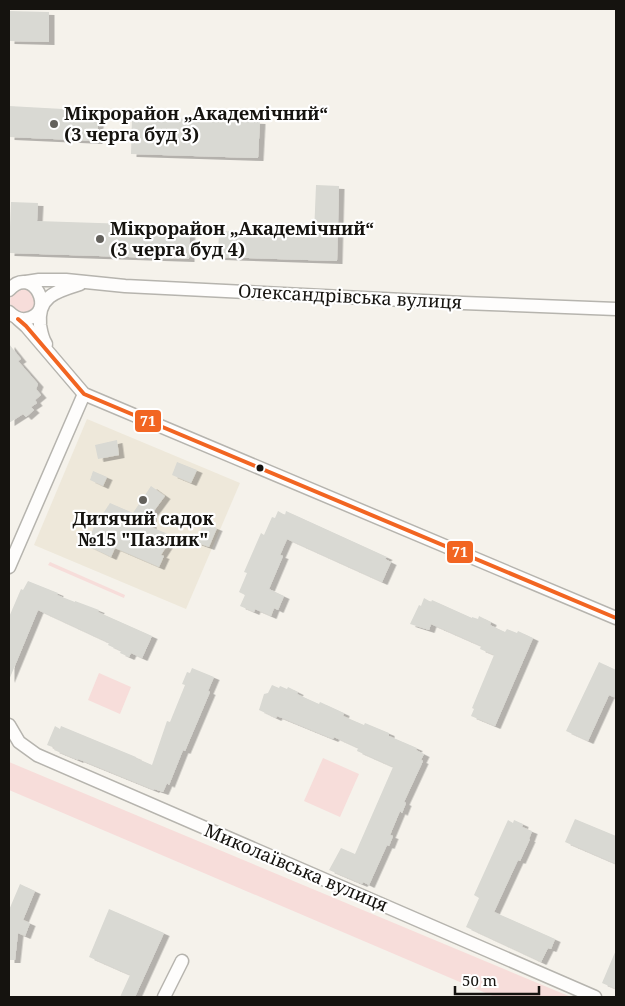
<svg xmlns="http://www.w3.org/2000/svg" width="625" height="1006" font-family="'Noto Serif',serif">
<defs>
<filter id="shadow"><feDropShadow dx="5.5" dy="3" stdDeviation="0" flood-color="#0004"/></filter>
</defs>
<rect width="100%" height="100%" fill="#f5f2eb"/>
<polygon fill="#eee8da" points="87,419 240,483 186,609 34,545"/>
<g fill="#f7ddda">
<circle cx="23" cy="301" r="13"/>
<polygon points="50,562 125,595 124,598 48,565"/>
<polygon points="99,673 131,687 120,714 88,700"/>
<polygon points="323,758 359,774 340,817 304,801"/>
<polygon points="9,762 571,997 495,997 9,790"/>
</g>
<g fill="#d9d9d3" filter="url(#shadow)">
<polygon points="9,11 49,12 49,42 9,41"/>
<polygon points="9,106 99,111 97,141 9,137"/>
<polygon points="132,117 260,121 258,158 131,154"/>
<polygon points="316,185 339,186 337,261 218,257 219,231 314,234"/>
<polygon points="11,202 38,203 37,221 190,226 189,259 9,253"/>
<polygon points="9,344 21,359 18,361 38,384 36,389 41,395 35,400 37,403 31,407 34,410 26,417 23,414 9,423"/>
<polygon points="117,440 119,455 98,459 95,445"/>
<polygon points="177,462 197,470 191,483 172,475"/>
<polygon points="93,471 107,477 103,486 90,480"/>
<polygon points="151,486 165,496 151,515 151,527 173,536 161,555 164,556 159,567 115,548 111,557 86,545 97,520 98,521 110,503 133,513"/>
<polygon points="278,511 285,515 286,511 387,557 385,559 391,562 382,582 287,539 280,555 283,556 269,589 284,596 278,610 274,608 271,616 255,609 254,612 240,606 245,595 239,592 247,573 244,572 261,533 264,535 272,517 275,518"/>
<polygon points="204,523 217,528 209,547 195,542"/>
<polygon points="28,581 58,593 57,595 75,602 75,601 99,610 98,612 152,636 142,658 131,653 129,657 120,653 121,651 108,645 109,643 38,610 9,680 9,617 21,589 23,590"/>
<polygon points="424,598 431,602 432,600 472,618 472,617 478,619 479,616 491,622 490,625 505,632 507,629 517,633 518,631 533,638 495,726 471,716 474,709 472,708 494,655 480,649 481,646 431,624 429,630 410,624 419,605 421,606"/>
<polygon points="599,662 616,670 616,698 609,695 588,741 566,731"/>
<polygon points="192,668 214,677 208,691 210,692 185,751 183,750 169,785 167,783 163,792 154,789 154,790 78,759 78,760 54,750 55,748 47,745 55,726 60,729 61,726 136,757 136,758 152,765 167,721 170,722 185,685 182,684 187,672 190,673"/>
<polygon points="272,685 279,688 280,686 287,689 288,687 298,692 297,694 310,700 319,704 320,702 344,713 343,716 364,725 365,723 389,733 389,736 417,748 416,750 424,754 421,760 423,761 404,802 406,803 402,813 400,811 390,835 393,836 389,846 387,845 369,885 363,882 362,884 329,870 341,848 355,854 393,767 357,751 358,748 334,737 333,739 277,716 276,718 259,710 264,694 268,693"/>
<polygon points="575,819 616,836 616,864 565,842"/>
<polygon points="508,820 513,823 514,820 523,824 522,827 532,831 529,839 530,839 520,861 518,860 494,912 555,939 551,949 548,948 541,962 466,927 479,898 474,895"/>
<polygon points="20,884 35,891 23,920 30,923 25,936 18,933 15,960 9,960 9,910"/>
<polygon points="109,909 164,933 135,997 120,997 130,975 89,957"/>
<polygon points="616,950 616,989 602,983"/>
</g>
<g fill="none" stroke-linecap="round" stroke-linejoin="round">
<defs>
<g id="minor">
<polyline points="26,282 39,280 66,280 125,286 463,303 616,309"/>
<path d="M9,290C33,263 58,314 26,319C19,320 14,317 9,312"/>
<polyline points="18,319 26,326 84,394 616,618"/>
<path d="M46,344C42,338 41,331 40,325C37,296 57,291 80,284"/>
<polyline points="9,567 84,394"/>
<polyline points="9,725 19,742 37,755 595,997"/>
<polyline points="164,997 182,961"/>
</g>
</defs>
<use href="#minor" stroke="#b6b4ae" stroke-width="15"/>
<use href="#minor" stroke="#fefdfc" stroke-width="12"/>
<defs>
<polyline id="bus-1" points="18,319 26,326 84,394 616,618"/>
</defs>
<use href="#bus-1" stroke="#fff" stroke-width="8"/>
<use href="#bus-1" stroke="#f26522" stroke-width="4"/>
</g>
<g fill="#63615c" stroke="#fff" stroke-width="2">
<circle cx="54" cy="124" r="5"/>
<circle cx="100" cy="239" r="5"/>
<circle cx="143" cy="500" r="5"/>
</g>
<circle fill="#15130f" stroke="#fff" stroke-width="2" cx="260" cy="468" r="4.5"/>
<g text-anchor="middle" stroke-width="4.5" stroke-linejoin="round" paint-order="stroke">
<g font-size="18" font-weight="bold" fill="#15130f" stroke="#fff" text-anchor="start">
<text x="64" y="120">Мікрорайон „Академічний“<tspan x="64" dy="21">(3 черга буд 3)</tspan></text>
<text x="110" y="235">Мікрорайон „Академічний“<tspan x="110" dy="21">(3 черга буд 4)</tspan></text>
<text x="143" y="525" text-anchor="middle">Дитячий садок<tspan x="143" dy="21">№15 "Пазлик"</tspan></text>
</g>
<g font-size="18" fill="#15130f" stroke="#fff">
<text transform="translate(350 297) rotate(3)" y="6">Олександрівська вулиця</text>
<text transform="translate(296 868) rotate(23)" y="6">Миколаївська вулиця</text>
</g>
</g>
<g stroke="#fff" stroke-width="2">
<rect x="134" y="409" width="28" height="24" rx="5" fill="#f26522"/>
<rect x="446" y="540" width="28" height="24" rx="5" fill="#f26522"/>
</g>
<g font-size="14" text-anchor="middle" font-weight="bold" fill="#fff">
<text x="148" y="426">71</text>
<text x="460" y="557">71</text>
</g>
<rect width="625" height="1006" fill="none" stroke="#15130f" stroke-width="20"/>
<path d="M455 986v8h84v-8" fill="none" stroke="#15130f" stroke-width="2.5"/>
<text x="462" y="986" font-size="15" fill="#15130f" stroke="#ffffff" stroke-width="4" paint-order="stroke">50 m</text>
</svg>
